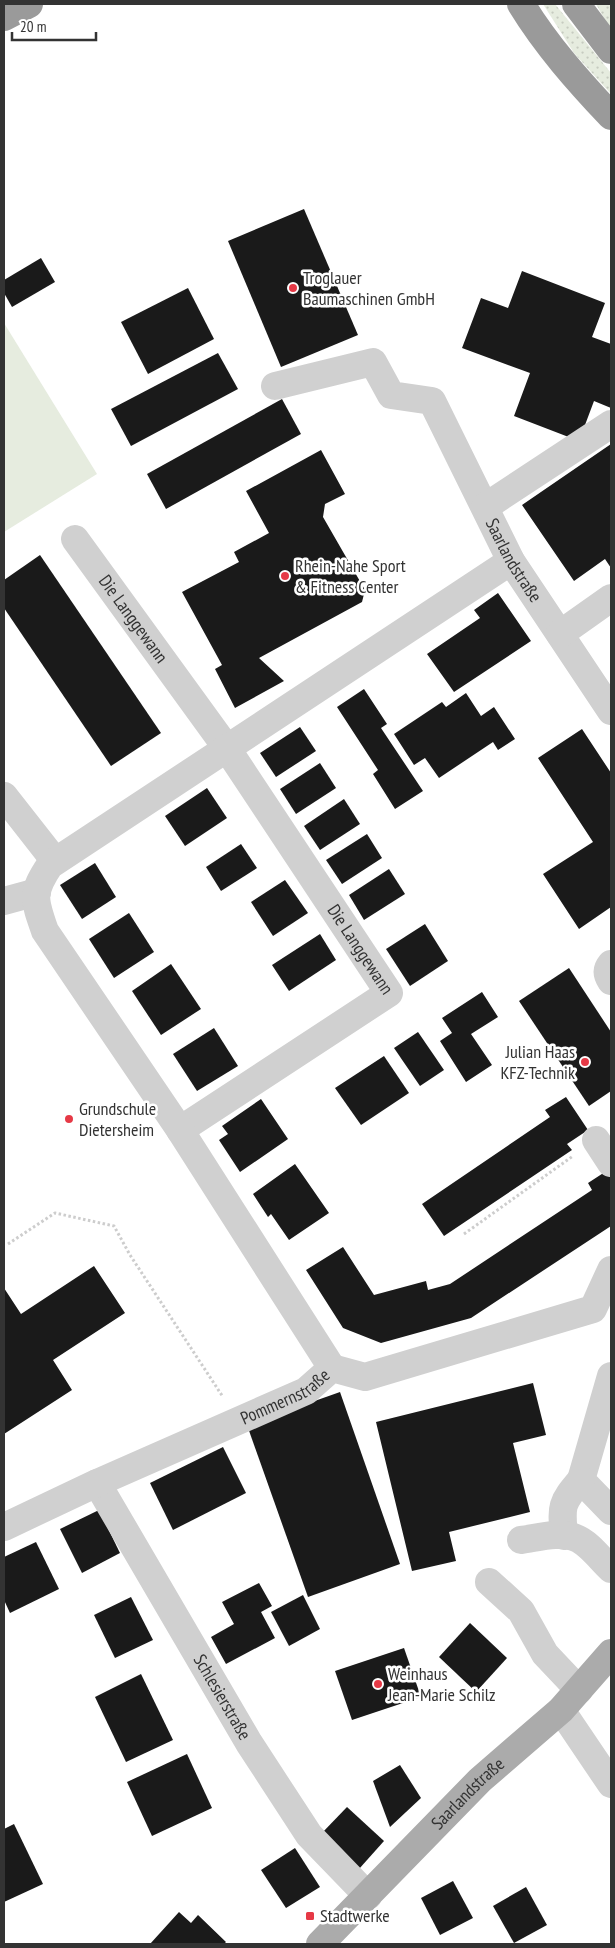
<svg xmlns="http://www.w3.org/2000/svg" width="615" height="1948" font-family="'PT Sans Narrow',sans-serif">
<defs>
<pattern id="grass-dots" width="8" height="8" patternUnits="userSpaceOnUse" patternTransform="scale(1.25)"><rect width="8" height="8" fill="#e6ecdf"/><path d="M2 2h.1M6 6h.1" fill="none" stroke="#c6cbc0" stroke-width="1.8" stroke-linecap="round"/></pattern>
</defs>
<rect width="100%" height="100%" fill="#fff"/>
<g fill="url(#grass-dots)">
<polygon points="543,4 555,4 611,73 611,94 574,53"/>
<polygon points="596,4 611,4 611,30 609,27"/>
</g>
<polygon fill="#e6ecdf" points="4,323 97,474 4,532"/>
<g fill="#1a1a1a">
<polygon points="304,209 358,335 281,367 228,241"/>
<polygon points="41,258 55,282 12,307 4,293 4,280"/>
<polygon points="522,271 605,303 592,337 611,344 611,408 594,401 579,441 514,416 530,373 462,348 481,298 508,308"/>
<polygon points="188,288 214,339 148,374 121,322"/>
<polygon points="218,353 238,389 131,446 111,409"/>
<polygon points="282,399 301,434 166,509 147,474"/>
<polygon points="611,444 611,568 605,559 574,581 522,505"/>
<polygon points="321,450 345,494 325,504 323,517 365,590 362,602 259,658 284,681 235,708 215,669 222,665 182,592 239,562 234,552 269,533 246,491"/>
<polygon points="40,555 161,733 111,766 4,608 4,580"/>
<polygon points="498,593 531,641 454,692 427,654 480,618 474,610"/>
<polygon points="364,689 387,724 381,728 423,791 395,809 373,774 378,770 337,707"/>
<polygon points="466,693 481,716 494,707 515,739 498,750 493,742 439,778 425,758 414,765 394,734 442,702 446,707"/>
<polygon points="300,727 316,751 276,777 260,753"/>
<polygon points="582,729 611,773 611,907 579,929 543,874 593,842 538,758"/>
<polygon points="320,763 336,788 296,814 280,789"/>
<polygon points="207,788 227,818 185,846 165,816"/>
<polygon points="344,799 360,824 320,850 304,826"/>
<polygon points="367,834 382,858 342,884 326,860"/>
<polygon points="241,844 257,868 221,891 206,867"/>
<polygon points="95,863 116,897 82,919 60,885"/>
<polygon points="389,869 405,894 364,920 349,895"/>
<polygon points="285,880 308,913 273,936 251,902"/>
<polygon points="129,913 154,952 114,978 89,939"/>
<polygon points="425,924 448,961 410,986 386,949"/>
<polygon points="320,934 336,960 289,991 272,965"/>
<polygon points="171,964 201,1009 161,1035 132,991"/>
<polygon points="569,968 611,1032 611,1091 589,1106 519,1001"/>
<polygon points="482,992 498,1017 471,1034 492,1065 466,1082 440,1041 452,1033 442,1018"/>
<polygon points="214,1028 238,1066 197,1091 173,1054"/>
<polygon points="418,1032 444,1070 420,1086 394,1048"/>
<polygon points="384,1056 409,1093 361,1125 335,1088"/>
<polygon points="566,1097 588,1130 567,1144 572,1150 444,1236 422,1204 550,1117 545,1110"/>
<polygon points="261,1099 288,1139 240,1172 219,1140 228,1134 222,1126"/>
<polygon points="295,1164 329,1213 289,1240 271,1214 268,1217 253,1194"/>
<polygon points="608,1170 611,1174 611,1226 471,1318 381,1343 343,1328 306,1270 343,1247 374,1295 426,1281 428,1290 450,1284 592,1190 588,1183"/>
<polygon points="94,1266 125,1313 53,1360 72,1390 4,1434 4,1288 21,1314"/>
<polygon points="533,1383 546,1435 513,1443 530,1512 449,1532 456,1561 412,1571 376,1422"/>
<polygon points="340,1392 400,1564 308,1597 247,1425"/>
<polygon points="223,1447 246,1493 173,1530 150,1483"/>
<polygon points="99,1510 120,1553 82,1573 60,1529"/>
<polygon points="36,1542 59,1589 10,1613 4,1600 4,1557"/>
<polygon points="259,1583 272,1606 261,1612 275,1638 226,1664 211,1637 234,1624 222,1602"/>
<polygon points="303,1595 320,1629 289,1646 271,1612"/>
<polygon points="131,1597 153,1640 115,1658 94,1615"/>
<polygon points="470,1623 507,1658 476,1692 439,1657"/>
<polygon points="404,1648 421,1697 352,1720 335,1671"/>
<polygon points="141,1674 173,1740 126,1762 95,1697"/>
<polygon points="187,1754 212,1808 152,1836 127,1782"/>
<polygon points="400,1765 421,1798 390,1827 373,1781"/>
<polygon points="347,1807 384,1841 359,1869 321,1834"/>
<polygon points="14,1824 43,1884 4,1902 4,1829"/>
<polygon points="295,1848 320,1887 286,1908 261,1870"/>
<polygon points="453,1881 473,1918 440,1935 421,1898"/>
<polygon points="526,1887 547,1925 514,1943 493,1906"/>
<polygon points="179,1912 191,1923 198,1915 226,1942 224,1944 150,1944"/>
</g>
<g fill="none" stroke-linecap="round" stroke-linejoin="round">
<g stroke="#cdcdcd" stroke-width="3" stroke-dasharray="2.5 2.5" stroke-linecap="butt">
<polyline points="464,1234 573,1156"/>
<polyline points="8,1244 55,1213 114,1226 130,1255 223,1397"/>
</g>
<g stroke="#d0d0d0" stroke-width="28">
<path id="s1" d="M275,386L373,362L391,395L432,401L511,561L611,711"/>
<polyline points="485,507 611,424"/>
<path id="s2" d="M75,539L226,747L389,993L180,1130"/>
<polyline points="560,634 611,598"/>
<polyline points="4,796 55,861"/>
<polyline points="4,901 37,892"/>
<path d="M611,964C606,970 607,975 611,981"/>
<polyline points="596,1140 611,1163"/>
<path d="M332,1368L180,1130L45,931C34,900 31,893 50,865L511,561"/>
<polyline points="611,1376 581,1480 611,1511"/>
<path id="s3" d="M97,1483L249,1743L309,1835L368,1896"/>
<path id="s4" d="M4,1527L97,1483L306,1391L332,1368L365,1377L593,1309L611,1270"/>
<path d="M564,1536C561,1506 561,1503 581,1480"/>
<path d="M521,1540C537,1538 560,1531 576,1538C589,1543 601,1560 611,1569"/>
<polyline points="489,1582 521,1611 545,1654 579,1690"/>
<polyline points="561,1710 611,1784"/>
</g>
<path stroke="#ababab" stroke-width="28" id="s5" d="M320,1944L480,1780L561,1710L611,1653"/>
<g stroke="#9a9a9a" stroke-width="28">
<path d="M521,4C546,45 578,81 611,116"/>
<polyline points="576,4 611,50"/>
<polyline points="4,17 29,4"/>
</g>
</g>
<g fill="#e63946" stroke="#fff" stroke-width="2">
<circle cx="293" cy="288" r="5"/>
<circle cx="285" cy="576" r="5"/>
<circle cx="585" cy="1062" r="5"/>
<circle cx="69" cy="1119" r="5"/>
<circle cx="378" cy="1684" r="5"/>
<rect x="305" y="1911" width="10" height="10" rx="2.5"/>
</g>
<g text-anchor="middle" stroke-width="5" stroke-linejoin="round" paint-order="stroke">
<g font-size="18" fill="#333" stroke="#fff" text-anchor="start">
<text x="303" y="284">Troglauer<tspan x="303" dy="21">Baumaschinen GmbH</tspan></text>
<text x="295" y="572">Rhein-Nahe Sport<tspan x="295" dy="21">&amp; Fitness Center</tspan></text>
<text x="575" y="1058" text-anchor="end">Julian Haas<tspan x="575" dy="21">KFZ-Technik</tspan></text>
<text x="79" y="1115">Grundschule<tspan x="79" dy="21">Dietersheim</tspan></text>
<text x="388" y="1680">Weinhaus<tspan x="388" dy="21">Jean-Marie Schilz</tspan></text>
<text x="320" y="1922">Stadtwerke</text>
</g>
<g font-size="18" fill="#333" stroke="#fff">
<text dy="6" stroke="none"><textPath href="#s1" startOffset="359">Saarlandstraße</textPath></text>
<text dy="6" stroke="none"><textPath href="#s2" startOffset="99">Die Langgewann</textPath></text>
<text dy="6" stroke="none"><textPath href="#s2" startOffset="500">Die Langgewann</textPath></text>
<text dy="6" stroke="none"><textPath href="#s4" startOffset="310">Pommernstraße</textPath></text>
<text dy="6" stroke="none"><textPath href="#s3" startOffset="248">Schlesierstraße</textPath></text>
<text dy="6" stroke="none"><textPath href="#s5" startOffset="211">Saarlandstraße</textPath></text>
</g>
</g>
<rect width="615" height="1948" fill="none" stroke="#333333" stroke-width="10"/>
<path d="M12 32v8h84v-8" fill="none" stroke="#333333" stroke-width="2.5"/>
<text x="20" y="32" font-size="15" fill="#333333" stroke="#ffffff" stroke-width="4" paint-order="stroke">20 m</text>
</svg>
